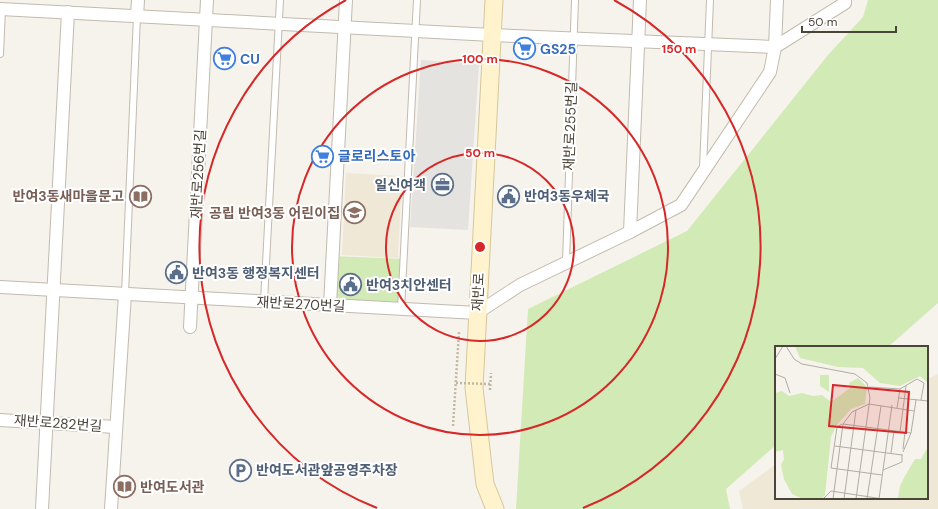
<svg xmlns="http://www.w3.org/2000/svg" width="938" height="509" font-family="'DM Sans','Noto Sans KR',sans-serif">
<rect width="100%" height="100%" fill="#f6f3ec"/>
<g fill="#efe8d6">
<polygon points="346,173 402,176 398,258 342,255"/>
<polygon points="938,374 938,509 743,509 739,491 776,464 776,498 927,498 927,379"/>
</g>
<g fill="#d2eab5">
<polygon points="868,0 938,0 938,303 888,347 776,347 776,445 726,489 730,509 516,509 528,309 687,231 828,55 863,17"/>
<polygon points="332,256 404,259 401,309 330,305"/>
</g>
<polygon fill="#e5e3e0" points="421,60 479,64 468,230 410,227"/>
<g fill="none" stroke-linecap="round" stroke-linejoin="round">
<defs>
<g id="lane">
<polyline points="0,54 2,9"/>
<polyline points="703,168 710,0"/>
<polyline points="566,262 575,0"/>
<polyline points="125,294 137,16"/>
<polyline points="264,301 280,0"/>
<polyline points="401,309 417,0"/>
</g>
<g id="street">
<polyline points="0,9 492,35 775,47"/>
<polyline points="137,16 138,0"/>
<polyline points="775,47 845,3 845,0"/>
<polyline points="630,232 640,0"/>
<polyline points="0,287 477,313 520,285 630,232 681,205 770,72 775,47 777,0"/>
<polyline points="330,305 346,0"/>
<polyline points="190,327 207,0"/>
<polyline points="0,420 115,427"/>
<polyline points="42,509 68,12"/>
<polyline points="111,509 125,294"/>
</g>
<polyline id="secondary" points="494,0 474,388 485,484 495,509"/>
</defs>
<use href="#lane" stroke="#c2bbae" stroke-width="8"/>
<use href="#street" stroke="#c2bbae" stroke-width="14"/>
<use href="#secondary" stroke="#d6c79b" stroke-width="19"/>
<g stroke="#c4b79f" stroke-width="2.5" stroke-dasharray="2 2" stroke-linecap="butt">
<polyline points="490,390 491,373"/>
<polyline points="453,426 459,332"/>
</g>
<use href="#lane" stroke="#fff" stroke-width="6"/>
<use href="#street" stroke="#fff" stroke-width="12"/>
<use href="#secondary" stroke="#fff3cd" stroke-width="17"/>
<polyline stroke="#c4b79f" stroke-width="2.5" stroke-dasharray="2 2" stroke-linecap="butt" points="456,383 490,384"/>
</g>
<g fill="none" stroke="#d62828" stroke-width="2">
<circle cx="480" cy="247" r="94"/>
<circle cx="480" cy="247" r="188"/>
<path d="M377 508A281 281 0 0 1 346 0M614 0A281 281 0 0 1 583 508"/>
</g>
<defs>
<symbol id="supermarket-ring" viewBox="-11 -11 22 22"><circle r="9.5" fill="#fff" stroke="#3f7fe0" stroke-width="1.5"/><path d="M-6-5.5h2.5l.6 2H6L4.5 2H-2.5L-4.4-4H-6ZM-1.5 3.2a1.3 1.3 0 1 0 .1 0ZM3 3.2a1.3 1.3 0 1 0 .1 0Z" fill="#3f7fe0"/></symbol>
<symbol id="office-ring" viewBox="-11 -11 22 22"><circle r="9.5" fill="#fff" stroke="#5c6f8a" stroke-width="1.5"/><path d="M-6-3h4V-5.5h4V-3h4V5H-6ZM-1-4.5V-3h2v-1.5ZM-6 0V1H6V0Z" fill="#5c6f8a"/></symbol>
<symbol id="library-ring" viewBox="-11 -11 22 22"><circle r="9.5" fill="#fff" stroke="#8d6e63" stroke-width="1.5"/><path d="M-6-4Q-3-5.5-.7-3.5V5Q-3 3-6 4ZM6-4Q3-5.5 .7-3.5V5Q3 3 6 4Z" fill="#8d6e63"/></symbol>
<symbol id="civic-ring" viewBox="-11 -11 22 22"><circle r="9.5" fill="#fff" stroke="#5c6f8a" stroke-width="1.5"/><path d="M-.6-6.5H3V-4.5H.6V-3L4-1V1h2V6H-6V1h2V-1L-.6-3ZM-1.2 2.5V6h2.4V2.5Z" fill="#5c6f8a"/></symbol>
<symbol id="school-ring" viewBox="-11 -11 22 22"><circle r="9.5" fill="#fff" stroke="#8d6e63" stroke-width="1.5"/><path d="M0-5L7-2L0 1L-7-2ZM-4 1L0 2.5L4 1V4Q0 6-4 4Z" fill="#8d6e63"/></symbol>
<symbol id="parking-ring" viewBox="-11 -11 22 22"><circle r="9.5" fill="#fff" stroke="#5c6f8a" stroke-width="1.5"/><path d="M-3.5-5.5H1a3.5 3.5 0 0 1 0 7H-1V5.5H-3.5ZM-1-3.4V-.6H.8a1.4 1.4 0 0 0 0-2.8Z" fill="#5c6f8a"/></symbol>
</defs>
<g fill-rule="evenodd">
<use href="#supermarket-ring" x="512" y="36" width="25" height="25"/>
<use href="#supermarket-ring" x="212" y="46" width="25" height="25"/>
<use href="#supermarket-ring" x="310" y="144" width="25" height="25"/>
<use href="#office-ring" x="430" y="172" width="25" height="25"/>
<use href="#library-ring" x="128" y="184" width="25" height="25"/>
<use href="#civic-ring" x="496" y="184" width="25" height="25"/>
<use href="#school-ring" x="342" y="200" width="25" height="25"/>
<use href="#civic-ring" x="164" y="260" width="25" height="25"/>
<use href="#civic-ring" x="338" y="272" width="25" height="25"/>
<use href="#parking-ring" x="228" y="458" width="25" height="25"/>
<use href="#library-ring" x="112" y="474" width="25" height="25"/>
</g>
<g text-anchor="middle" stroke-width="4" stroke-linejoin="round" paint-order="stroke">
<g font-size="14" font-weight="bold" fill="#366cbe" stroke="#fff" text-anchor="start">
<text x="540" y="54">GS25</text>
<text x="240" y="64">CU</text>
<text x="338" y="161">글로리스토아</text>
</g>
<g font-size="14" fill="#4b4439" stroke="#fff">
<text transform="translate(570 126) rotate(-88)" y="5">재반로255번길</text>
<text transform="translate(198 174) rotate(-87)" y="5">재반로256번길</text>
<text transform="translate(478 292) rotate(-87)" y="5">재반로</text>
<text transform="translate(301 304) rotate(3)" y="5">재반로270번길</text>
<text transform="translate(58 423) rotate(4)" y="5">재반로282번길</text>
</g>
<g font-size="14" font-weight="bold" fill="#4e5e75" stroke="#fff" text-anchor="start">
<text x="426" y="190" text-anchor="end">일신여객</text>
<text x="524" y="201">반여3동우체국</text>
<text x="192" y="278">반여3동 행정복지센터</text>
<text x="366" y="290">반여3치안센터</text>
<text x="256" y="475">반여도서관앞공영주차장</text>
</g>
<g font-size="14" font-weight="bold" fill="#785e54" stroke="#fff" text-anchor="end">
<text x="124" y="201">반여3동새마을문고</text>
<text x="340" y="218">공립 반여3동 어린이집</text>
<text x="140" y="492" text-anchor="start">반여도서관</text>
</g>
</g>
<g transform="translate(775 346)">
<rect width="153" height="153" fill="#f6f3ec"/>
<path d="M20,0H153V37L145,30L125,40L105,37L88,22L63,21L25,12ZM45,29H54V46L45,40ZM83,32L92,41L90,58L76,63L61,80L56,91L50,149L47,153L26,152L17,148L9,133L6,119L9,113L8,104L0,106V47L7,45L14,50L27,47L37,50L47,49L56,56L75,42L74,37ZM153,101V153H123L125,140L130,130L140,113H146Z" fill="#d2eab5"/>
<path fill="none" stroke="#b2ada4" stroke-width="1" d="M11,0L19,13L27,18L80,28L92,37L95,52L81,153M0,13L8,0M0,28L10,32L15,47M94,41L125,43L142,33L149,37L146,54M124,52L153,55M122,62L125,43M67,78L62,81L56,122L107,129M68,78L136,87M125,86L131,40M60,100L127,109M128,103L130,86M128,106L136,87L141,54M116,107L119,85M108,124L127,116V108M48,153L56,145L108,153M58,153L68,78L77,66L94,58L139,65M69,153L81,64M92,153L106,60M104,153L117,59"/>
<path fill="#d62828" fill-opacity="0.15" stroke="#d62828" stroke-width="2" d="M58,39L134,46L131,87L54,80Z"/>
<rect width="153" height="153" fill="none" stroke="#4b4439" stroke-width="2"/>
</g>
<circle cx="480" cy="247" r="6" fill="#d62828" stroke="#fff" stroke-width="2"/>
<g font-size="12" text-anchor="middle" font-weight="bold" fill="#d62828" stroke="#fff" stroke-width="4" stroke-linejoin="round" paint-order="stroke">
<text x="679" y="53">150 m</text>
<text x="480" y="63">100 m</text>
<text x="480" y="157">50 m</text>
</g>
<path d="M802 26v6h94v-6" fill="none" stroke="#4b4439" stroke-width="2"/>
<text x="808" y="26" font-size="12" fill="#4b4439" stroke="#ffffff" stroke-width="3" paint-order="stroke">50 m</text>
</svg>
